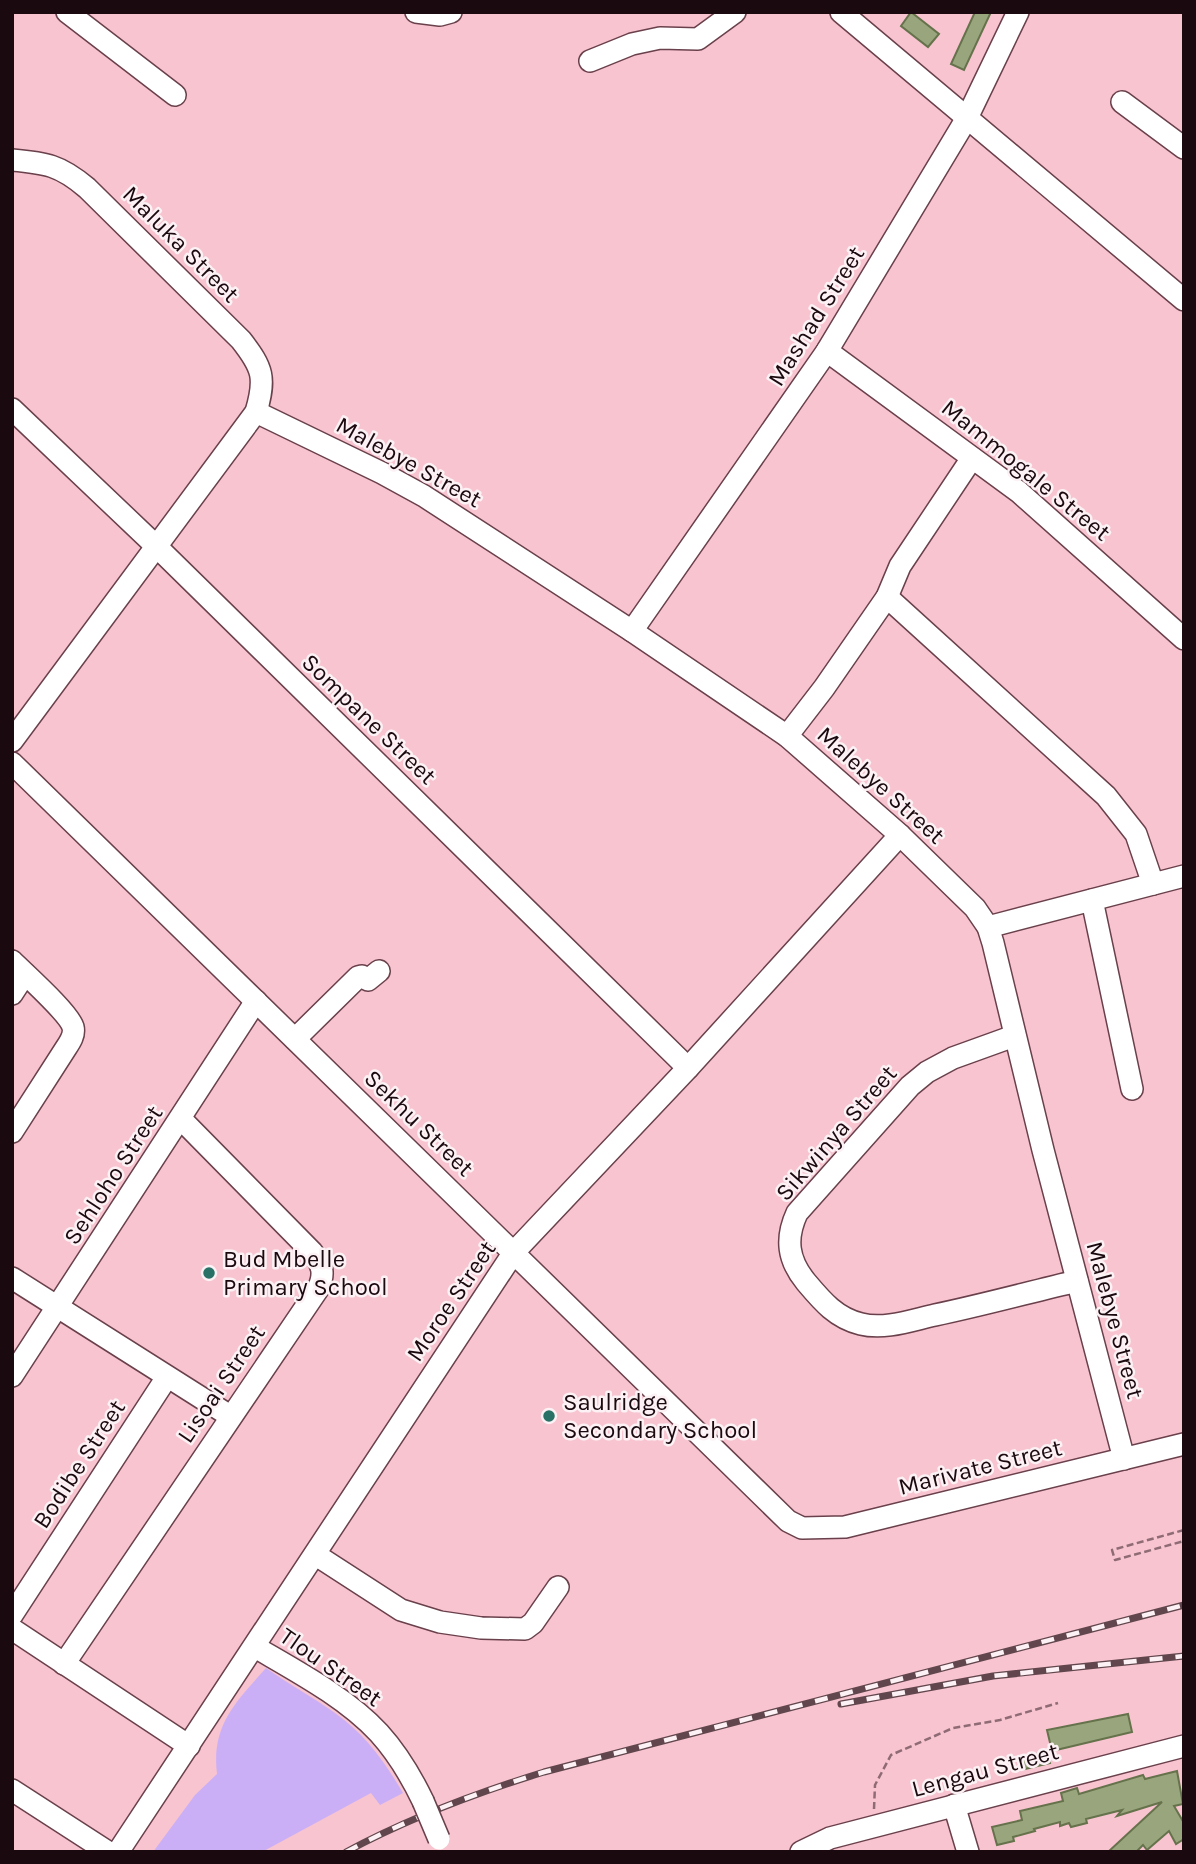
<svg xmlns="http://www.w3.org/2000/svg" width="1196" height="1864" font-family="Karla,sans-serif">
<rect width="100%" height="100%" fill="#f7c4d0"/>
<path fill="#cbaff6" d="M266,1668C288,1684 313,1697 335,1713C365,1734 385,1762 403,1793L380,1805L371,1793L262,1852H153L195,1795L217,1774C211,1725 236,1702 266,1668Z"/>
<g fill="#99a67d" stroke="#66724b" stroke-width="2">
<polygon points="911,12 939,34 928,47 901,26"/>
<polygon points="975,12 991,12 964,70 951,64"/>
<polygon points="1128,1714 1132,1732 1052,1751 1047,1730"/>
<polygon points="1047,1751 1050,1763 1025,1769 1022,1758"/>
<polygon points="1177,1771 1183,1804 1174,1806 1184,1823 1184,1839 1176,1844 1169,1831 1147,1850 1143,1845 1136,1852 1108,1852 1162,1802 1117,1816 1122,1810 1086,1819 1087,1823 1071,1827 1069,1823 1060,1826 1060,1822 1034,1829 1035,1831 1013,1837 1014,1841 997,1845 992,1827 1022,1820 1020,1811 1063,1801 1061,1793 1077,1788 1079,1794 1143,1775 1145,1779"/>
</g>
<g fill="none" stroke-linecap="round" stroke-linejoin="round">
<defs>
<g id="minor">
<polyline points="67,12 175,95"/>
<polyline points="416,12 440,15 451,12"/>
<polyline points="841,12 1184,300"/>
<polyline points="590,61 632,44 660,38 698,39 735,12"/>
<polyline points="1122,102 1184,148"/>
<path d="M12,160C46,163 60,165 87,188L241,340C263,368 266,378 256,412L12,741"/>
<polyline points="827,351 1019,492 1184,639"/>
<polyline points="12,409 156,546 688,1068"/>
<polyline points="256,412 382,473 424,496 632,631 787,736 900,835 975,908 988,927 993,943 1043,1150 1124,1459"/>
<polyline points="887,597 1106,796 1136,834 1153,884"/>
<polyline points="632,631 827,351 967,118 1018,12"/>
<polyline points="787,736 824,688 887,597 900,566 972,458"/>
<polyline points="12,763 788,1521 802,1528 845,1527 1184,1444"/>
<polyline points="1092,900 1132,1089"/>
<polyline points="988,927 1184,876"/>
<path d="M12,961C25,974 69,1013 73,1027C75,1035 70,1042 66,1048L12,1132"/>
<polyline points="12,994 25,974"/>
<path d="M1014,1036L953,1058L927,1072L910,1086L797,1213C785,1239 788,1260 806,1282C822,1301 836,1318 861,1324C885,1330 912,1320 935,1315C983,1305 1030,1292 1077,1281"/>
<polyline points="295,1039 358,977 362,976 368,980 379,971"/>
<polyline points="12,1278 230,1416"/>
<polyline points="12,1376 256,1001"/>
<polyline points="316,1555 401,1610 440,1622 481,1628 525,1629 533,1623 558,1587"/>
<polyline points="12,1615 167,1377"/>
<polyline points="12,1629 189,1746"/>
<path d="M255,1647C296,1671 347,1698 379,1733C398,1754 411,1776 423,1801"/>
<path d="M64,1664L318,1289C325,1274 323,1265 312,1252L181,1119"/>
<polyline points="12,1790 108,1852"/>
<polyline points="954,1805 968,1852"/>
<polyline points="118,1852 514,1252 688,1068 900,835"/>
<polyline points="801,1852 830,1838 1184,1746"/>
</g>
</defs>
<use href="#minor" stroke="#69404b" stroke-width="24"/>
<g stroke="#8f6c75" stroke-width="2.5" stroke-dasharray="7 3.5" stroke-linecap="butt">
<polyline points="1184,1530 1112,1550 1115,1560 1184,1541"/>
<polyline points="874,1809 875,1785 891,1755 953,1728 1000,1720 1058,1703"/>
</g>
<use href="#minor" stroke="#fff" stroke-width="21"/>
<defs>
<g id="rail">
<polyline points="841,1704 993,1676 1184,1656"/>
<path d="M346,1852C409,1818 476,1793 544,1772L1184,1605"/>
</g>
</defs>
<use href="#rail" stroke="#62464d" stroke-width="7"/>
<use href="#rail" stroke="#fcf1f4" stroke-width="4.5" stroke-dasharray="13" stroke-linecap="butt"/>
<defs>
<polyline id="minor-bridge" points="423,1801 439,1839"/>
</defs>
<use href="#minor-bridge" stroke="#69404b" stroke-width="24" stroke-linecap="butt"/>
<use href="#minor-bridge" stroke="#fff" stroke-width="21"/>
</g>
<g fill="#297066" stroke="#fcf1f4" stroke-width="2.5">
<circle cx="209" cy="1273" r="7"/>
<circle cx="549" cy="1416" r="7"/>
</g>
<g text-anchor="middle" stroke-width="5" stroke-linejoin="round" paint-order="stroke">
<g font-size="24" fill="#1a090e" stroke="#fcf1f4">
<text transform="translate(181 244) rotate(45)" y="8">Maluka Street</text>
<text transform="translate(816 316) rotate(-58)" y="8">Mashad Street</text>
<text transform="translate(409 462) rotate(29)" y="8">Malebye Street</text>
<text transform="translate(1026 470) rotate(39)" y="8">Mammogale Street</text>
<text transform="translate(369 719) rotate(44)" y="8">Sompane Street</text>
<text transform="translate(881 785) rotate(42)" y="8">Malebye Street</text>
<text transform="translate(419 1123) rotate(44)" y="8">Sekhu Street</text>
<text transform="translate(836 1133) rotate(-49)" y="8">Sikwinya Street</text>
<text transform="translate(113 1175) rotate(-57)" y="8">Sehloho Street</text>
<text transform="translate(451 1301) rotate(-56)" y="8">Moroe Street</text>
<text transform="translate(1115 1320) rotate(75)" y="8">Malebye Street</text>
<text transform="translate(221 1384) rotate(-56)" y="8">Lisoai Street</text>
<text transform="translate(79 1464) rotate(-57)" y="8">Bodibe Street</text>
<text transform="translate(980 1467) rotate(-14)" y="8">Marivate Street</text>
<text transform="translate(331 1667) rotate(35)" y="8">Tlou Street</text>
<text transform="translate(985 1770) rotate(-15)" y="8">Lengau Street</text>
</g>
<g font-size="24" fill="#1a090e" stroke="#fcf1f4" text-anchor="start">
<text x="223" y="1267">Bud Mbelle<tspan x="223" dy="28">Primary School</tspan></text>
<text x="563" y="1410">Saulridge<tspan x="563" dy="28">Secondary School</tspan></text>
</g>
</g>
<rect width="1196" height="1864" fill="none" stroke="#1a090e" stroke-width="28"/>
</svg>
